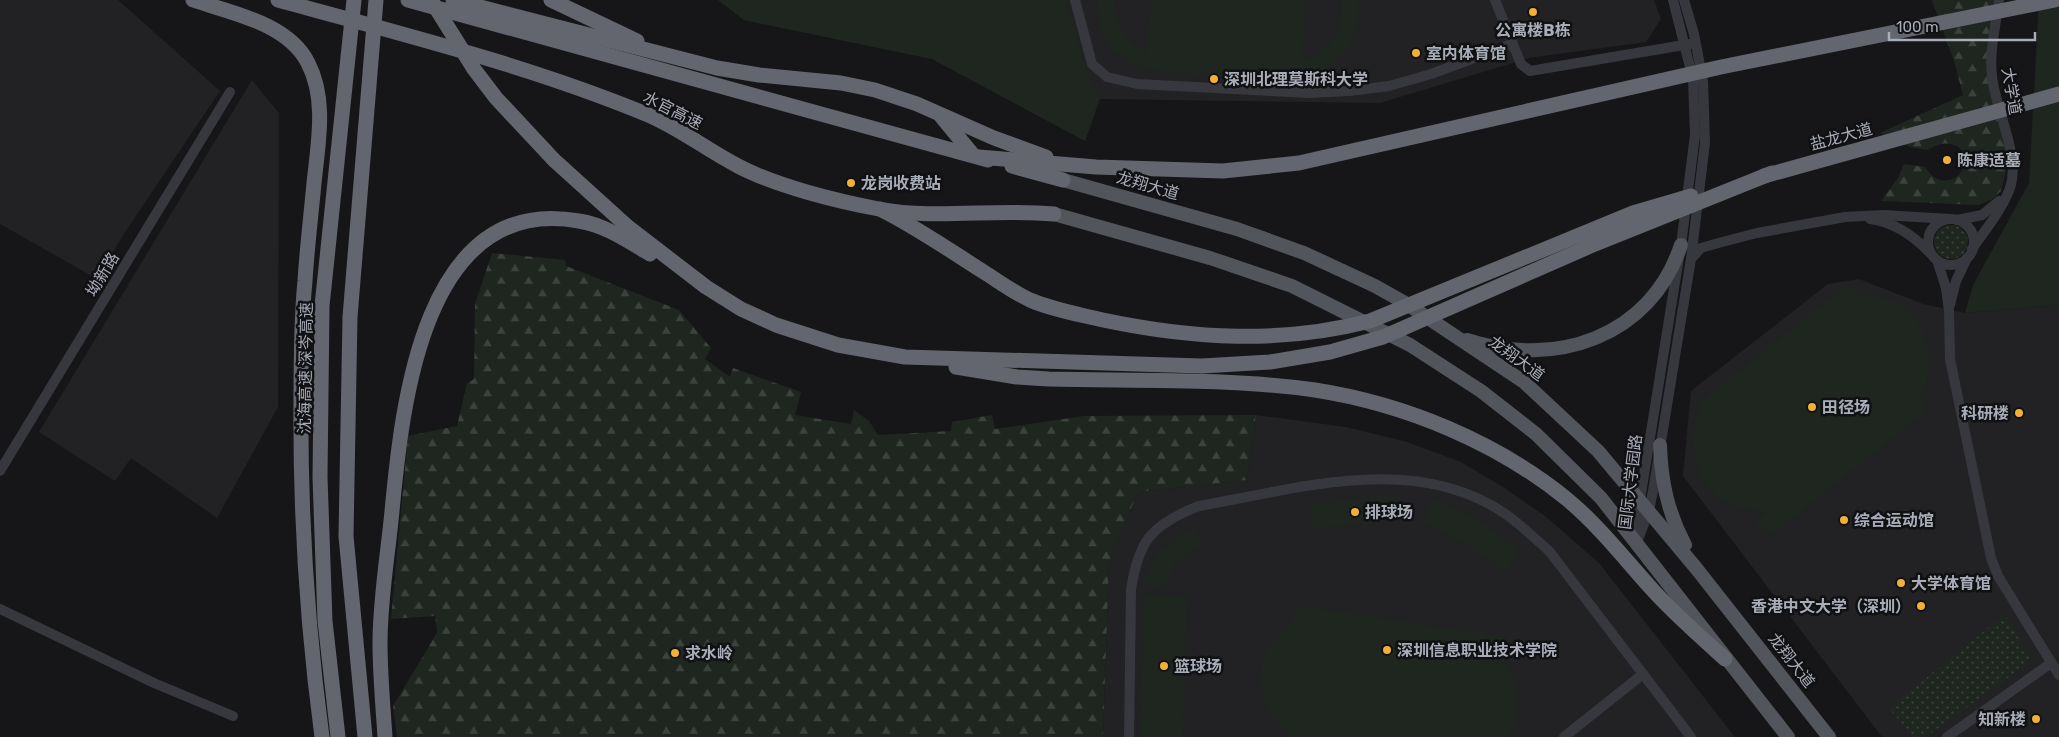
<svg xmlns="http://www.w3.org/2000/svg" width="2059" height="737" font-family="Rubik,'Noto Sans SC',sans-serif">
<defs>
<pattern id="grass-dots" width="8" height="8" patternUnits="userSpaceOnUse" patternTransform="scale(1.25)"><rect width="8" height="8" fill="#1e261f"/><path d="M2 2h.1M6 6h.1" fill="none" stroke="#3c433d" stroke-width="1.8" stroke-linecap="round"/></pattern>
<pattern id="forest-firs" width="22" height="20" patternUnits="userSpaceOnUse" patternTransform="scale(1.25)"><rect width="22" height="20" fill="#1e261f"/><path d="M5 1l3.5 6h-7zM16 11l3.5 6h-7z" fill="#3c433d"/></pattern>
</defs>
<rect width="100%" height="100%" fill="#161618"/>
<g fill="#222225">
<polygon points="0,0 118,0 220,91 125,232 97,279 0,224"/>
<polygon points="718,0 1654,0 1661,19 1646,42 1529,58 1380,103 1100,99 1085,141 932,59 744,20"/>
<polygon points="252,80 279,113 278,407 217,518 131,458 115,481 39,432"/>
<polygon points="1859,279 1923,304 1965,313 2059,305 2059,737 1882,737 1683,476 1691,391 1828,284"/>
<polygon points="1256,415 1346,427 1407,442 1461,462 1503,487 1545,516 1599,563 1735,737 1103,737 1109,562 1138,492 1247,480"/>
</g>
<g fill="url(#grass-dots)">
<circle cx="1951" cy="242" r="17"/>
<polygon points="2005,614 2031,661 1926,737 1913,737 1889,708"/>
</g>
<g fill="url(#forest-firs)">
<path d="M1932,0H1996L1988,53L2008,162L2001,191L1991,200L1978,205L1881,201L1898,178L1904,164L1925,167C1933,180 1945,185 1958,176C1977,155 1954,132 1928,150L1910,147L1880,133L1963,95L1955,64Z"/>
<polygon points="492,253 565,260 566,266 679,310 711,348 705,359 730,377 733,368 801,392 795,415 851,424 854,410 869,421 878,435 951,431 952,422 992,415 995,429 1084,416 1256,415 1247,480 1138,492 1109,562 1103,737 397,737 393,706 437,633 435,616 391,619 408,436 457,426 467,383 474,379 475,304"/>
</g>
<g fill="#1e261f">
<polygon points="718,0 1066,0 1089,79 1099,99 1085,141 932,59 744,20"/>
<path d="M1097,0H1114C1115,24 1125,41 1147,52L1151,0H1306L1302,61C1328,52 1347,29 1340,0H1359C1363,43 1336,75 1294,80C1266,79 1238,77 1210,75C1154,72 1098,73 1097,0Z"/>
<polygon points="2039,0 2059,0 2059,305 1965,313 1973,285 2029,183"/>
<path d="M1849,283L1859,295C1866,291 1874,295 1882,297C1929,311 1938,359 1921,399L1928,410L1773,534L1753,522L1766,513C1752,509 1738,509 1725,501C1693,484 1686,440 1700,409L1697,404Z"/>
<polygon points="1397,496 1400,520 1312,529 1310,504"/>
<polygon points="1431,498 1477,519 1520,549 1505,572 1466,545 1425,524"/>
<polygon points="1194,529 1205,544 1175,563 1163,590 1143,583 1161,548"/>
<polygon points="1144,594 1187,596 1183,737 1140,737"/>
<path d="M1298,605L1505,637L1502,655L1514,677L1518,702L1515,725L1508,737H1290C1262,712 1248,670 1275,638C1288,622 1293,630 1298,605Z"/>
</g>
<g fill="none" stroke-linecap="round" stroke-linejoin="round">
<g stroke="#37383d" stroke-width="10">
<polyline points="1075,0 1092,64 1107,77 1137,84 1309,93 1349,91 1389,86 1431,74 1512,44"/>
<polyline points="1495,0 1521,64 1530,71 1690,44"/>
<path d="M1870,219C1894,222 1913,235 1930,253"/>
<circle cx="1951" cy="242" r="23"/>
<polyline points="1957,220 1982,215 1999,201"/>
<path d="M1972,249C1985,230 2002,210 2010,188C2021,156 1995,109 1992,76C1989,51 1996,25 1999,0"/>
<polyline points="1691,259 1701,248 1722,242 1757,233 1845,217 1883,215 1950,219"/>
<polyline points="1937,260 1946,288 1949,311 1950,359 1991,558 1998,576 2059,675"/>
<polyline points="1950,305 1956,281 1967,258"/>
<polyline points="0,471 230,92"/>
<polyline points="1638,532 1640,500 1681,245 1695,135 1693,79 1673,0"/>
<polyline points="1637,542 1649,511 1653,491 1691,259 1705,143 1703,81 1694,34 1684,0"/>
<polyline points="0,609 154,683 233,716"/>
<path d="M1129,737L1131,590C1138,541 1152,524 1199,506C1298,489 1416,451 1507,515C1522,526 1536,539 1550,552L1691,737"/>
<polyline points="1564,737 1643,674"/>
<polyline points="1947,737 2051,663"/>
</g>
<g stroke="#53555c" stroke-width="14">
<polyline points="1063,180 1237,229 1304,253 1375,286 1407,304 1524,382 1598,451 1696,568 1829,737"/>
<polyline points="1054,214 1210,258 1292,286 1410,345 1481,391 1536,434 1601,498 1788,737"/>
<path d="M1467,340C1555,369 1651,337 1681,245"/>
<path d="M1660,445C1661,482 1668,513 1685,545"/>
</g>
<g stroke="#63666e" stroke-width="15">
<path d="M193,0C231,13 288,23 308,63C327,99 318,144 314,183C311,216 307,248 305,281C301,320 301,360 301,399C300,512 307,625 322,737"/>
<path d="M278,0C401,34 527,65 646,114C678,127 707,150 738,166C776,186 836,201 879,209C936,220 996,208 1054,214"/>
<polyline points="408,0 988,160"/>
<polyline points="431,0 474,69 496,98 554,160 628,227 706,287 741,309 776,325 838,345 905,357 1202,366 1270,362 1330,352 1383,337 1595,244 1772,173"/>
<polyline points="453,0 717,68 759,75 841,83 875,90 917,104 994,138 1046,157"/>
<polyline points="551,0 637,41"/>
<polyline points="941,116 973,155"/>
<polyline points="979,157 1096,167 1223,171 1299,163 1721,67 2055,0"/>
<polyline points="1012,166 1063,180"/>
<polyline points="1764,176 2059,94"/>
<path d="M880,209C918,228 952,252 987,274C1001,283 1015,293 1030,300C1053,310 1078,314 1103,320C1193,339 1281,344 1370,321L1633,213L1691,196"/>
<path d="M956,367L1017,377L1049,379C1136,381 1229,378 1315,390C1405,404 1497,442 1568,500C1599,526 1623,557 1650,587C1673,613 1700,636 1725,659"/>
<polyline points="338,737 325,621 320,477 322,306 354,0"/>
<polyline points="365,737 346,536 350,317 376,0"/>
<path d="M385,737C383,706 380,674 380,643C380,599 388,554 392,511C402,405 423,193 579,221C605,225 628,241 650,254"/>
</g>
</g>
<g fill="#f2b134" stroke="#111113" stroke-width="2">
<circle cx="1533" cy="12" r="5"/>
<circle cx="1416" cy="53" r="5"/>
<circle cx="1214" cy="79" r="5"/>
<circle cx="1947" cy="160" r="5"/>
<circle cx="851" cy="183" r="5"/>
<circle cx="1812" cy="407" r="5"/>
<circle cx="2019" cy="413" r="5"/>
<circle cx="1355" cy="512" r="5"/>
<circle cx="1844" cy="520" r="5"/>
<circle cx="1901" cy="583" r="5"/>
<circle cx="1921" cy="606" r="5"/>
<circle cx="1387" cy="650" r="5"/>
<circle cx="675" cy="653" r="5"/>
<circle cx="1164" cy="666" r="5"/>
<circle cx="2036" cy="719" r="5"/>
</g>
<g text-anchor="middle" stroke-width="5" stroke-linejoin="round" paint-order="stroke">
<g font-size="16" font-weight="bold" fill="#a8adb8" stroke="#111113" text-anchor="start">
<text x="1533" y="36" text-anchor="middle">公寓楼B栋</text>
<text x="1426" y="59">室内体育馆</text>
<text x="1224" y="85">深圳北理莫斯科大学</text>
<text x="1957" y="166">陈康适墓</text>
<text x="861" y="189">龙岗收费站</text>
<text x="1822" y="413">田径场</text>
<text x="2009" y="419" text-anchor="end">科研楼</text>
<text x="1365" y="518">排球场</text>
<text x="1854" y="526">综合运动馆</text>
<text x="1911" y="589">大学体育馆</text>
<text x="1911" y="612" text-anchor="end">香港中文大学（深圳）</text>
<text x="1397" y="656">深圳信息职业技术学院</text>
<text x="685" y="659">求水岭</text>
<text x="1174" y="672">篮球场</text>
<text x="2026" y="725" text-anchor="end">知新楼</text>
</g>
<g font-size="16" fill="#a8adb8" stroke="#111113">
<text transform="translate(2012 91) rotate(80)" y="6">大学道</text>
<text transform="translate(673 110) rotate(27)" y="6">水官高速</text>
<text transform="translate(1841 136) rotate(-15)" y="6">盐龙大道</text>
<text transform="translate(1148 185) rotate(16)" y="6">龙翔大道</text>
<text transform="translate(102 274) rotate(-59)" y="6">坳新路</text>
<text transform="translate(1517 358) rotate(36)" y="6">龙翔大道</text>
<text transform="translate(305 368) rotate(-89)" y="6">沈海高速 深岑高速</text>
<text transform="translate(1630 482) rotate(-83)" y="6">国际大学园路</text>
<text transform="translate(1792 660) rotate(52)" y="6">龙翔大道</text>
</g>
</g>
<path d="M1889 32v8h146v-8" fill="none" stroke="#a8adb8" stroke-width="2.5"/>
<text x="1896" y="32" font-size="15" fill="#a8adb8" stroke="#111113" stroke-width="4" paint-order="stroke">100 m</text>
</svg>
